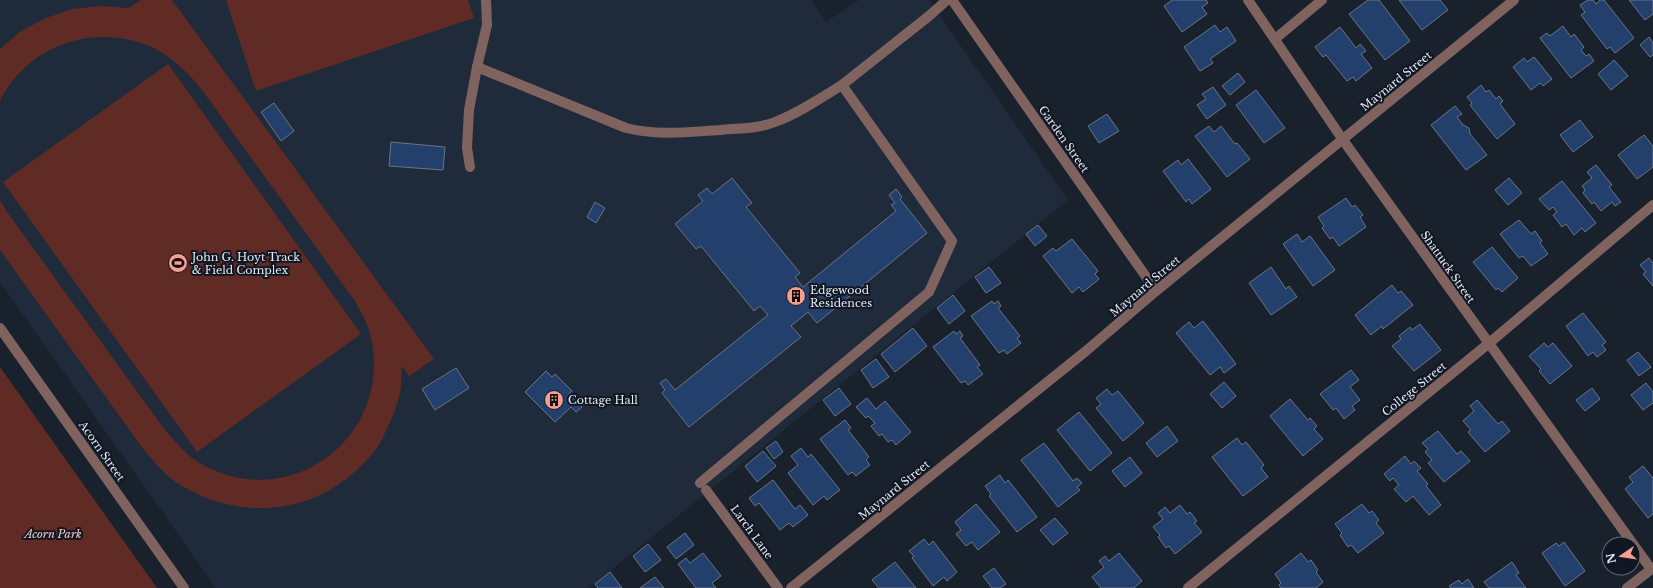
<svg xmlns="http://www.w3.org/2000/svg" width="1653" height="588" font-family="'Libre Baskerville',serif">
<rect width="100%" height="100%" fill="#19212d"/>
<polygon fill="#1f2a3b" points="0,0 811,0 826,22 859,0 929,0 1068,200 589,588 216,588 0,282"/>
<g fill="#5f2b24">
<path d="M141,0H172L434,359L409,376L402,366C401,374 402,384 400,393C396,410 388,428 380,443C373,455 362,466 351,475C303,516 236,518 182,486C166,477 153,461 141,446L0,250V200L7,212L165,430C175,441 185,454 198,462C285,515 389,442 372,343C370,327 362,314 355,301L199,86C184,69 166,51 144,44C88,24 26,48 0,101V49L21,31L46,18L72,9L100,6L128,8Z"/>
<polygon points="226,0 468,0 474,18 256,91"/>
<polygon points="168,64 361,334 197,452 3,182"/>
<polygon points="0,367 157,588 0,588"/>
</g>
<g fill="#233f6c" stroke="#6b7584">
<polygon points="1172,0 1206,0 1208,3 1202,7 1207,14 1182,32 1164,6"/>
<polygon points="1368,0 1379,0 1410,41 1385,60 1349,14"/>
<polygon points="1399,0 1440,0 1448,10 1422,30"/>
<polygon points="1588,0 1593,0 1596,4 1600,0 1604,0 1634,38 1615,53 1610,47 1607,49 1581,15 1585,12 1580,5"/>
<polygon points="1629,0 1653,0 1653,14 1645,20"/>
<polygon points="1215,25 1220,32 1227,27 1236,41 1210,59 1213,63 1200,71 1184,47"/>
<polygon points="1563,26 1571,37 1574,34 1584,47 1581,50 1586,56 1589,54 1594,61 1571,78 1540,38 1547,33 1550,36"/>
<polygon points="1340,27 1356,48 1360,44 1366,51 1361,54 1372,68 1356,81 1353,77 1347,81 1326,55 1323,57 1315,47"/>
<polygon points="1649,37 1653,43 1653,55 1650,57 1640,45"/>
<polygon points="1534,57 1552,79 1543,86 1540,83 1531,90 1513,67 1524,58 1527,62"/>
<polygon points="1614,60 1628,76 1611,90 1598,74"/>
<polygon points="1238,73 1245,82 1230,95 1222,86"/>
<polygon points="1481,85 1486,92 1489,90 1496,99 1499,96 1503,101 1500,104 1515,124 1497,139 1470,105 1472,103 1467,97"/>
<polygon points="1213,87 1226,105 1207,119 1197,105 1206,99 1202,94"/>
<polygon points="1256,90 1285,128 1264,143 1236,105"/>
<polygon points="274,103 294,131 281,141 261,112"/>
<polygon points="1455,106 1462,114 1457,117 1463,125 1469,128 1470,134 1487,155 1466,170 1431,125"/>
<polygon points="1107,114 1119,131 1099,143 1088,126"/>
<polygon points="1580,120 1593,137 1573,152 1560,135"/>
<polygon points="1209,126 1214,132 1221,126 1235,144 1237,143 1250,159 1227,177 1195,136"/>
<polygon points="1644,135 1653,146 1653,167 1637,179 1618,155"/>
<polygon points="391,142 445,147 443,170 389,166"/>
<polygon points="1188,159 1211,189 1192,204 1189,199 1186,202 1163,171 1178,160 1181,165"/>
<polygon points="1596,165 1612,185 1609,187 1621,202 1615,206 1612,202 1601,211 1594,202 1592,204 1583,193 1585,190 1582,186 1592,178 1587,172"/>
<polygon points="732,178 752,203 746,207 800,273 795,277 803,287 896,211 891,205 895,203 889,195 896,189 902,197 900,199 927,233 817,323 808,312 791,326 801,337 689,427 662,393 665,390 660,383 666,379 675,390 768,315 760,306 754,311 701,246 696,249 675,224 703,201 698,195 707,188 712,194"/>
<polygon points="1509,178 1522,193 1508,205 1495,190"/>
<polygon points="1562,181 1596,223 1585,232 1582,228 1574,235 1566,224 1562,227 1553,215 1557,212 1553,207 1549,210 1539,199"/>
<polygon points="1346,198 1352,207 1355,205 1363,215 1360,217 1366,227 1339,246 1333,237 1330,239 1322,228 1324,226 1318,217"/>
<polygon points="595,202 605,208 596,223 587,217"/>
<polygon points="1519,220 1531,234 1535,231 1542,241 1540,243 1548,254 1531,266 1523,256 1519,258 1500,234"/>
<polygon points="1038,225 1047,236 1035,246 1026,234"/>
<polygon points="1297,234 1302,242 1310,236 1335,270 1313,286 1283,244"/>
<polygon points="1072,239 1098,271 1095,274 1099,279 1083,292 1079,287 1072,293 1043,256 1053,248 1056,251"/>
<polygon points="1492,247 1518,278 1502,292 1498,288 1496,290 1473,262"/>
<polygon points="1649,258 1653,263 1653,286 1643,274 1646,272 1640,265"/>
<polygon points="989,267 1001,283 986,293 975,277"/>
<polygon points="1271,267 1286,289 1289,286 1297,297 1271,315 1249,283"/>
<polygon points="1392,285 1398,293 1401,291 1413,305 1383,329 1382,326 1371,335 1355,315"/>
<polygon points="953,295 965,311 949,324 937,308"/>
<polygon points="992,301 994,304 998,301 1001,306 998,308 1020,336 1017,338 1021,343 1007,354 1004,350 999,353 971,316"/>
<polygon points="1583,313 1606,342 1602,345 1606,350 1597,357 1593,352 1588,356 1566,326"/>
<polygon points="1203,321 1236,364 1224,373 1220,367 1210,375 1176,333 1189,322 1194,328"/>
<polygon points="1420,324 1441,350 1414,371 1392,346 1401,339 1399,336 1410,327 1412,330"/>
<polygon points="913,328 927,346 895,372 881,354"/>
<polygon points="954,331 956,334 960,331 963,336 960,338 980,365 977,367 983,374 968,385 965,381 961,383 933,347"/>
<polygon points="1544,343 1548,347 1553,343 1572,366 1550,384 1539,371 1541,369 1529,356"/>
<polygon points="1638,352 1651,367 1639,376 1627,360"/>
<polygon points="876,359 889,377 873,388 861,370"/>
<polygon points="456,368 469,388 435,410 422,389"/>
<polygon points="1351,370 1359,380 1350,387 1360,400 1352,406 1355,410 1344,419 1336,408 1333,410 1320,394"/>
<polygon points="546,371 552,377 555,374 572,391 569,394 582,407 576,412 571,407 555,422 525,392"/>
<polygon points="1224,382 1236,396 1222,408 1210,394"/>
<polygon points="1646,383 1653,392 1653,403 1643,410 1631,395"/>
<polygon points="839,388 851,404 835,416 823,400"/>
<polygon points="1592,388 1600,399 1585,411 1576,400"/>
<polygon points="1107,389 1112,395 1118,391 1144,423 1123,441 1096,408 1101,404 1096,398"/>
<polygon points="867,398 876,409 885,401 911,432 896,445 892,440 888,442 882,434 879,436 871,426 875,423 868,416 866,418 856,407"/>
<polygon points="1290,399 1308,420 1310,418 1317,426 1314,429 1323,439 1303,456 1270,416"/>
<polygon points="1477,400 1498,424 1502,421 1510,431 1485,452 1468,432 1471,430 1463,421 1474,411 1470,406"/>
<polygon points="1079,412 1112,453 1090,471 1057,430"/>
<polygon points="845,420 851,428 848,430 869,457 866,460 870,465 856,476 852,472 848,475 820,439"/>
<polygon points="1167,426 1178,441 1157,457 1146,443"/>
<polygon points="1438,431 1457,454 1461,451 1470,461 1444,482 1428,463 1432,460 1425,452 1428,449 1422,443"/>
<polygon points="1237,438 1242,445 1246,442 1264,465 1261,468 1268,477 1243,496 1212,457"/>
<polygon points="776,441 783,452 774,459 766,448"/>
<polygon points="1044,443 1073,481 1077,478 1082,483 1077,487 1080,490 1058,507 1021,460"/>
<polygon points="801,448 808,457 811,454 840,490 827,500 824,496 813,505 788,473 798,465 791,456"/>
<polygon points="763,451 776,466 757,482 745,466"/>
<polygon points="1405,456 1411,464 1414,461 1421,468 1417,471 1428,484 1426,486 1441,505 1429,515 1413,496 1406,502 1394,489 1399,485 1393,478 1390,481 1384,474"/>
<polygon points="1130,457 1142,473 1125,487 1112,471"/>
<polygon points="1643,466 1653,478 1653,514 1648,518 1625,489 1633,482 1629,477"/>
<polygon points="1000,475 1005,483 1008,480 1037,517 1017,532 989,496 991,494 985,486"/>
<polygon points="773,480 795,509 800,505 808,515 793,527 789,523 780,530 759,503 755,506 749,498"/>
<polygon points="976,504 1000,532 978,550 972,542 966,546 956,534 961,530 955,522"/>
<polygon points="1362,504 1369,513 1372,511 1379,520 1376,523 1384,533 1358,553 1351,545 1348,547 1340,535 1342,533 1335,524"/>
<polygon points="1180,505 1187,514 1190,512 1197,521 1194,523 1202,532 1175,554 1169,546 1166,548 1158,537 1160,535 1153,527 1163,519 1158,513 1165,507 1170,513"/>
<polygon points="1055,518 1068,533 1053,545 1040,530"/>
<polygon points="685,533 694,545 676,559 667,547"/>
<polygon points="924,539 929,545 933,541 957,572 947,581 944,577 933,586 912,558 914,556 909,551"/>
<polygon points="1564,542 1585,571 1565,586 1542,553 1556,543 1559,546"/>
<polygon points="648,544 661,560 645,572 633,556"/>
<polygon points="703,553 721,576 712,583 716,588 696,588 678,564 686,558 690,563"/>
<polygon points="1119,553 1142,581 1134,588 1101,588 1092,577 1104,567 1099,561 1105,556 1109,561"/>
<polygon points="1301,553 1308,562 1311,560 1318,570 1316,572 1323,582 1316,588 1281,588 1279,585 1281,583 1275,574"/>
<polygon points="895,562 916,588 879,588 872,580"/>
<polygon points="1512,562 1519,573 1516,575 1526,588 1489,588 1484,582"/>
<polygon points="994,568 1006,584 1000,588 992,588 983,576"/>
<polygon points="610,572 622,588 598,588 595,584"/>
<polygon points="655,577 664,588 640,588"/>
<polygon points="1468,579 1474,588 1451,588 1449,586 1459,580 1462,584"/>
</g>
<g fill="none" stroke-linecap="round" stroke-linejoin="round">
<g stroke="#80635e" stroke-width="10">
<path d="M477,67L626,128C660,136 686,132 720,130C738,128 758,129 775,122C799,113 821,98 842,85L952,241L929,292L700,483"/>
<polyline points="842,85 929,16 947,0"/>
<polyline points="470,167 467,148 469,110 477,67 487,25 486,0"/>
</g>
<g stroke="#80635e" stroke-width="10">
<polyline points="952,0 1156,291"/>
<polyline points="1248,0 1343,140 1633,544"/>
<polyline points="1275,39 1322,0"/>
<polyline points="0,328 184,588"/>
<polyline points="706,490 778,588"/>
<polyline points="1633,544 1651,569"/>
<polyline points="791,588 1086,351 1156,291 1514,0"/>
<polyline points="1188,588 1488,344 1653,205"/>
<polyline points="1627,588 1653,568"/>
</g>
</g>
<defs>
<symbol id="stadium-disc" viewBox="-11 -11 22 22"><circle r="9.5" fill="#f59d90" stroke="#101723"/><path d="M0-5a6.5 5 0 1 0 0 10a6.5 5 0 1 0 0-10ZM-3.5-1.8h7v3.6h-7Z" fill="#111"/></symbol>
<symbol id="building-disc" viewBox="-11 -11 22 22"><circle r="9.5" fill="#f59d90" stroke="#101723"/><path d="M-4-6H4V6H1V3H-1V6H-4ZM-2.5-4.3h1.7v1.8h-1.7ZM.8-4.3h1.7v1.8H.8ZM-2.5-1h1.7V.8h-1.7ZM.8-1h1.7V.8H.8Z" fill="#111"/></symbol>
</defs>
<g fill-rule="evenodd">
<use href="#stadium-disc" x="167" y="252" width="22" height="22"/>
<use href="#building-disc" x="785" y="285" width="22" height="22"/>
<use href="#building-disc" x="543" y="389" width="22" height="22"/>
</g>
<g text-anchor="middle" stroke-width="4" stroke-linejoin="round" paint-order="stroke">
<g font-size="11" fill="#e4eaf2" stroke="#101723">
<text transform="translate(1396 81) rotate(-39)" y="4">Maynard Street</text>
<text transform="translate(1064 139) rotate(55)" y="4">Garden Street</text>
<text transform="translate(1448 267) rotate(55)" y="4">Shattuck Street</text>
<text transform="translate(1145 286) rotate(-40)" y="4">Maynard Street</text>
<text transform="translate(1414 389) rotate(-39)" y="4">College Street</text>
<text transform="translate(102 451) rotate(55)" y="4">Acorn Street</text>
<text transform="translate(894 490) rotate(-39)" y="4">Maynard Street</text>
<text transform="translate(752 532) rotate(54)" y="4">Larch Lane</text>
</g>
<g font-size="11" fill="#e4eaf2" stroke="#101723" text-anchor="start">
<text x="192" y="261">John G. Hoyt Track<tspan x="192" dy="13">&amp; Field Complex</tspan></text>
<text x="810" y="294">Edgewood<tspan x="810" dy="13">Residences</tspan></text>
<text x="568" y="404">Cottage Hall</text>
</g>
<g font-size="11" font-style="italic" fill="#f4ccc6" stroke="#101723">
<text x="53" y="538">Acorn Park</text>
</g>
</g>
<g transform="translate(1621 556) rotate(257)"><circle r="19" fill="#101723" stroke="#656b76"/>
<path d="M0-3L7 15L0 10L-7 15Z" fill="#f59d90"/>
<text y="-6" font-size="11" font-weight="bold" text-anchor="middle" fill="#e4eaf2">N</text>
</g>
</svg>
